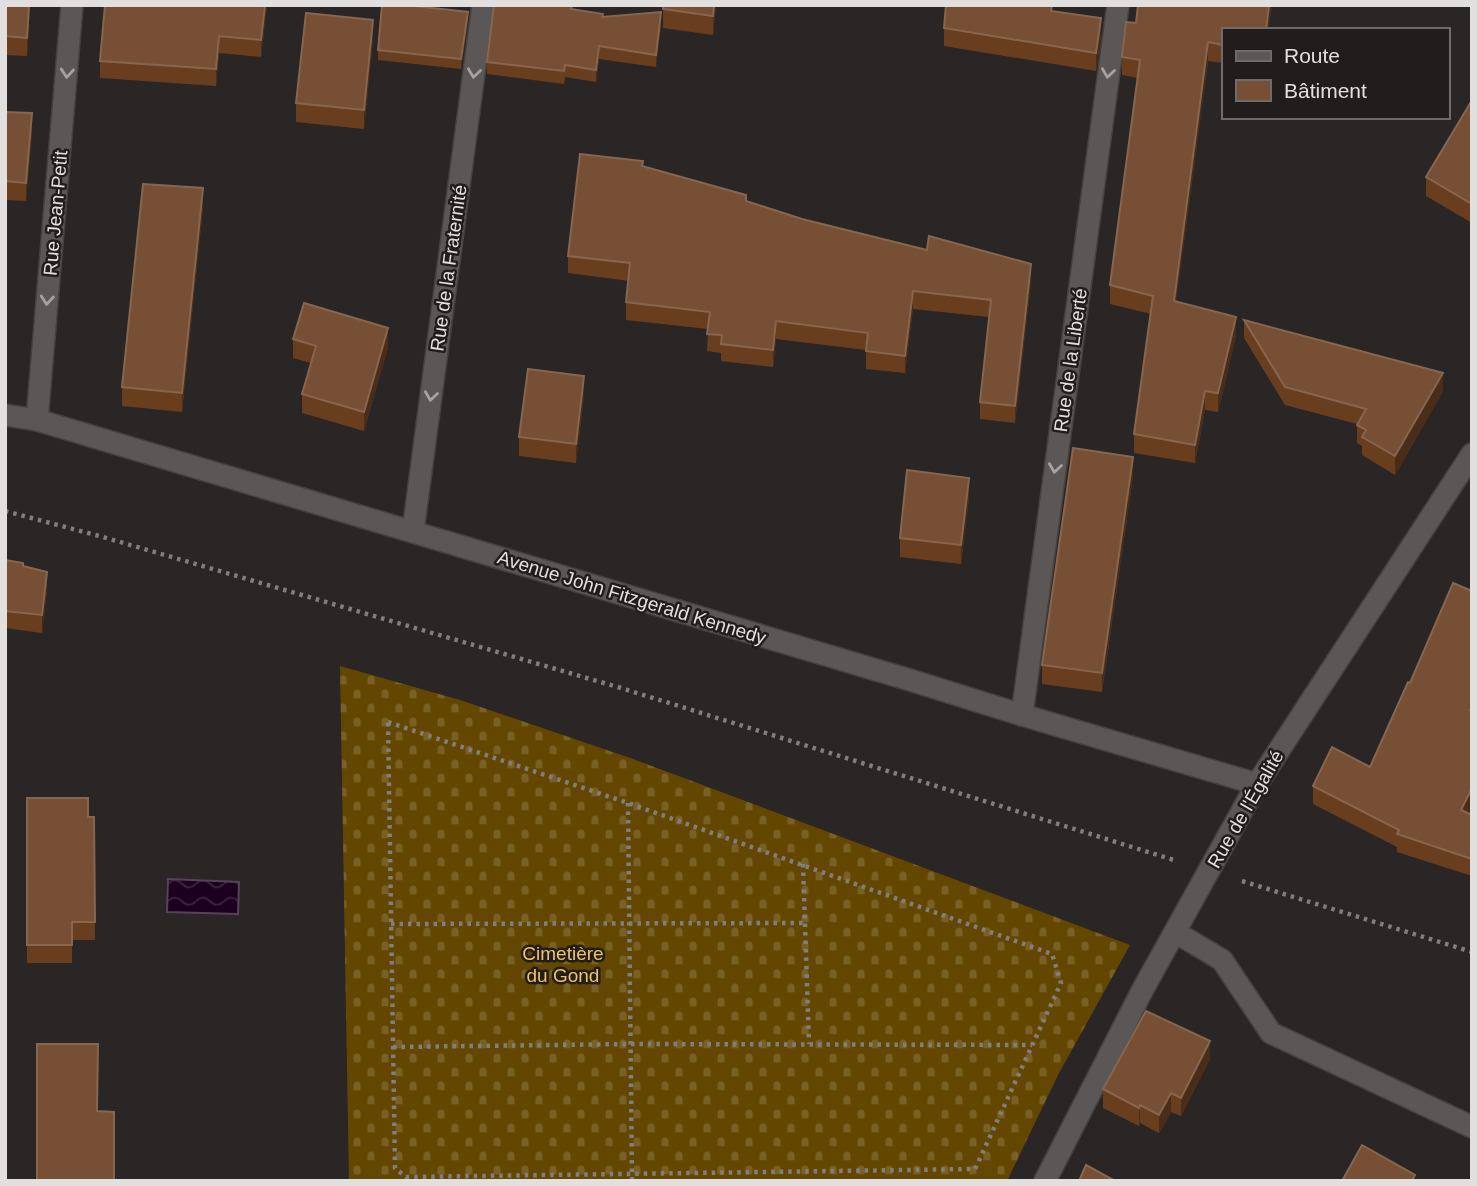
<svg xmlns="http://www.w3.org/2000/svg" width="1477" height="1186" font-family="Helvetica,sans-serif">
<defs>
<pattern id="cemetery-stones" width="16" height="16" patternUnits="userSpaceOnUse" patternTransform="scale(1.75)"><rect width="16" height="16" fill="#634701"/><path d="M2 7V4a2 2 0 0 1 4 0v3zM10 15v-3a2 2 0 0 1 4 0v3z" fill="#796126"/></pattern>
<pattern id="water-waves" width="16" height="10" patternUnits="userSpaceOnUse" patternTransform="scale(1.75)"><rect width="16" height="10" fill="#1b001f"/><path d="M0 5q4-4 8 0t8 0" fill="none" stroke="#3c253f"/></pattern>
</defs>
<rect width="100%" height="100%" fill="#2a2626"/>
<polygon fill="url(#cemetery-stones)" points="340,666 460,700 633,759 1130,945 1058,1075 1007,1181 349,1181"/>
<polygon fill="url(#water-waves)" stroke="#574359" stroke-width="2" points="168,879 239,882 238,914 167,912"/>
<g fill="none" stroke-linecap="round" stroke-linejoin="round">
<defs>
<polyline id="service" points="1175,932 1222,960 1271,1033 1472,1127"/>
<g id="minor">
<polyline points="5,415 37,420 910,680 1022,715 1257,784"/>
<polyline points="37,420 72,5"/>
<polyline points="413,531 483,5"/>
<polyline points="1022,715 1118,5"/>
</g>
<polyline id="tertiary" points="1045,1181 1143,989 1257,784 1472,454"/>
</defs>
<use href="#service" stroke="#454141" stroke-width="24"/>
<use href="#minor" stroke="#454141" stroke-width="24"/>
<use href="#tertiary" stroke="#454141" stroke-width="24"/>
<g stroke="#817e7e" stroke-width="4.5" stroke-dasharray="3.5 5" stroke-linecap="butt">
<polyline points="5,511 103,537 621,688 1177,861"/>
<polygon points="388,722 628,803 1052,954 1061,983 975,1169 406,1177 395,1168"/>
<polyline points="628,803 632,1181"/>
<polyline points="803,864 809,1044"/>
<polyline points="1242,881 1472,952"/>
<polyline points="391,924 804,923"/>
<polyline points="393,1047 631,1044 1032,1045"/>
</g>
<use href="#service" stroke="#5b5756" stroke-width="21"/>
<use href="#minor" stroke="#5b5756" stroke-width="21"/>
<use href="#tertiary" stroke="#5b5756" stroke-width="21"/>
</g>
<g fill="#693e1f">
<polygon points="5,5 30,5 27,56 5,55"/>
<polygon points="105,5 267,5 261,57 219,53 216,86 100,78 100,61"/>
<polygon points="663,5 716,5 713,35 663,28"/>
<polygon points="1138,5 1272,5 1268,30 1223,30 1223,63 1208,61 1176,301 1236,336 1218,412 1205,410 1195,463 1134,453 1134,434 1151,314 1110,304 1110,285 1138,78 1122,75 1122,57 1136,23"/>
<polygon points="573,9 603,17 661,25 656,67 599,59 596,82 565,77 564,84 487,74 487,62"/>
<polygon points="1054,11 1101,36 1096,71 944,46 944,28"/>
<polygon points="468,22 461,69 378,60 378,50"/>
<polygon points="373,39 364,129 296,122 296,103"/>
<polygon points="1472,100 1472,223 1426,196 1426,177"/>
<polygon points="5,112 32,132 26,201 5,200"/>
<polygon points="643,166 802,219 1031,282 1015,423 980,419 980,402 989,317 913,309 905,373 866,369 866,350 776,339 773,367 721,361 721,353 707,351 708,329 626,320 626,302 629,281 568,273 568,256"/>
<polygon points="203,207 182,412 122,406 122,387"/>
<polygon points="1244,320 1443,391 1395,475 1362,455 1362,446 1357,443 1357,424 1285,405 1244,338"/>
<polygon points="293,339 388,347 364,431 302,413 302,394 311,363 293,358"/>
<polygon points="584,395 576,463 519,456 519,437"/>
<polygon points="1133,476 1102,692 1042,684 1042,665"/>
<polygon points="969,497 961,564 900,557 900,538"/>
<polygon points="5,560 23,566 47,590 42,633 5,628"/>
<polygon points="1313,786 1468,814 1472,815 1472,876 1397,852 1397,847 1313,804"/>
<polygon points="27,798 88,817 94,817 95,940 72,940 72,963 27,963"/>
<polygon points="1210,1059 1181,1116 1171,1112 1159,1133 1140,1123 1139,1126 1103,1108 1103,1089"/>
</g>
<g fill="#4a2d19">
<polygon points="29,5 30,5 27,56 27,38"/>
<polygon points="265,5 267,5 261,57 261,40"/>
<polygon points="714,5 716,5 713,35 713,16"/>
<polygon points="1269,5 1272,5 1268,30 1266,30"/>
<polygon points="468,12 468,22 461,69 461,59"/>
<polygon points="661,12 661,25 656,67 656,55"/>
<polygon points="1101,18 1101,36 1096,71 1096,53"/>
<polygon points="373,20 373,39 364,129 364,110"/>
<polygon points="219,36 219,53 216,86 216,69"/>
<polygon points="1208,42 1208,61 1174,319 1174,301"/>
<polygon points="599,46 599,59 596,82 596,70"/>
<polygon points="32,113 32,132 26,201 26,183"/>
<polygon points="203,188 203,207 182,412 182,393"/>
<polygon points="1031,264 1031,282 1015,423 1015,406"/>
<polygon points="913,291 913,309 905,373 905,356"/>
<polygon points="1236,317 1236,336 1218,412 1218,393"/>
<polygon points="776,321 776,339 773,367 773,350"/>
<polygon points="388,328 388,347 364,431 364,412"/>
<polygon points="1443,373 1443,391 1395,475 1395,456"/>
<polygon points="584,376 584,395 576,463 576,444"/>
<polygon points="1205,391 1205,410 1195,463 1195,445"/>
<polygon points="1133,457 1133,476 1102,692 1102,673"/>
<polygon points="969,478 969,497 961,564 961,545"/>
<polygon points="47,572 47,590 42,633 42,615"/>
<polygon points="1472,788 1472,806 1461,828 1461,810"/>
<polygon points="1210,1041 1210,1059 1181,1116 1181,1098"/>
<polygon points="1171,1093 1171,1112 1159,1133 1159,1115"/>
<polygon points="1140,1105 1140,1123 1139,1126 1139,1108"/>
</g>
<g fill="#764f34" stroke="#87664f" stroke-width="2">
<polygon points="5,5 29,5 27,38 5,36"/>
<polygon points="105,5 265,5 261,40 219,36 216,69 100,61"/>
<polygon points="382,5 405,5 468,12 461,59 378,50"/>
<polygon points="494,5 572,5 571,9 603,14 602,17 661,12 656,55 599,46 596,70 565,65 564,71 487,62"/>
<polygon points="663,5 714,5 713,16 663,9"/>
<polygon points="946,5 1052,5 1051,11 1101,18 1096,53 944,28"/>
<polygon points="1138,5 1269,5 1266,30 1223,30 1223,45 1208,42 1174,301 1236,317 1218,393 1205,391 1195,445 1134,434 1153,296 1110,285 1140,60 1122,57 1126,22 1136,23"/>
<polygon points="306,13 373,20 364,110 296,103"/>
<polygon points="1472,100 1472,204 1426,177"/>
<polygon points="5,112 32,113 26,183 5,181"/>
<polygon points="580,154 643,161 642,166 746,195 746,201 802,219 927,250 929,236 1031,264 1015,406 980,402 991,300 913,291 905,356 866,351 868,333 776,321 773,350 721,344 722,335 707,334 710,312 626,302 630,263 568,256"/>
<polygon points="143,184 203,188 182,393 122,387"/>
<polygon points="304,303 388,328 364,412 302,394 316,346 293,339"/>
<polygon points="1244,320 1443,373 1395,456 1362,437 1366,430 1357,425 1366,409 1285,387"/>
<polygon points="528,369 584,376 576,444 519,437"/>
<polygon points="1073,448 1133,457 1102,673 1042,665"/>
<polygon points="907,470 969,478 961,545 900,538"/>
<polygon points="5,560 23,563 23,566 47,572 42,615 5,611"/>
<polygon points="1453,583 1472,591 1472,707 1470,710 1472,711 1472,788 1461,810 1472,815 1472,859 1397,834 1399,830 1313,786 1332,747 1370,767 1408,682 1410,683"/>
<polygon points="27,798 88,798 88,817 94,817 95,922 72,922 72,945 27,945"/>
<polygon points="1146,1011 1210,1041 1181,1098 1171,1093 1159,1115 1140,1105 1139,1108 1103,1089"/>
<polygon points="37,1044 98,1044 97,1111 114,1112 114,1181 37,1181"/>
<polygon points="1362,1145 1415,1175 1412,1181 1342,1181"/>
<polygon points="1086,1165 1115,1181 1079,1181"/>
</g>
<defs><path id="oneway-chevron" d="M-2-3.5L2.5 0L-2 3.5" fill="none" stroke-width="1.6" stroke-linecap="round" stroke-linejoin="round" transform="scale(1.75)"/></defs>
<g stroke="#a5a2a1">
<use href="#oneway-chevron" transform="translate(67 73) rotate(95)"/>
<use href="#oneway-chevron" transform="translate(474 73) rotate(98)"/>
<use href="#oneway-chevron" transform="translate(1108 73) rotate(98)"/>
<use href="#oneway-chevron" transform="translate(47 300) rotate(95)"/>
<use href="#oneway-chevron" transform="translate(431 396) rotate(98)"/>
<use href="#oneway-chevron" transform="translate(1055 468) rotate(98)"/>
</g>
<g text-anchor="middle" stroke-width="5" stroke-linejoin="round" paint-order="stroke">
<g font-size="19" fill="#e2dfdf" stroke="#211d1c">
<text transform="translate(55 213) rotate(-85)" y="7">Rue Jean-Petit</text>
<text transform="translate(448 268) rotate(-82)" y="7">Rue de la Fraternité</text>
<text transform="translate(1070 360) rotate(-82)" y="7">Rue de la Liberté</text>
<text transform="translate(632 597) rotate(17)" y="7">Avenue John Fitzgerald Kennedy</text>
<text transform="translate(1245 809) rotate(-60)" y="7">Rue de l'Égalité</text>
</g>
<g font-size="19" fill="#f2c25e" stroke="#211d1c">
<text x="563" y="960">Cimetière<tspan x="563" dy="22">du Gond</tspan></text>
</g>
</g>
<rect width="1477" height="1186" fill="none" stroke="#e2dfdf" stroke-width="14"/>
<rect x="1222" y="28" width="228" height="91" fill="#211d1c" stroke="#6e6b6a" stroke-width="2"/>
<rect x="1236" y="51" width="35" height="10" fill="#5b5756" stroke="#6e6b6a" stroke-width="2"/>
<text x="1284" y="63" font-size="21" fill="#e2dfdf">Route</text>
<rect x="1236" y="80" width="35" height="21" fill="#764f34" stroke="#6e6b6a" stroke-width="2"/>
<text x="1284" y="98" font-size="21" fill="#e2dfdf">Bâtiment</text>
</svg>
